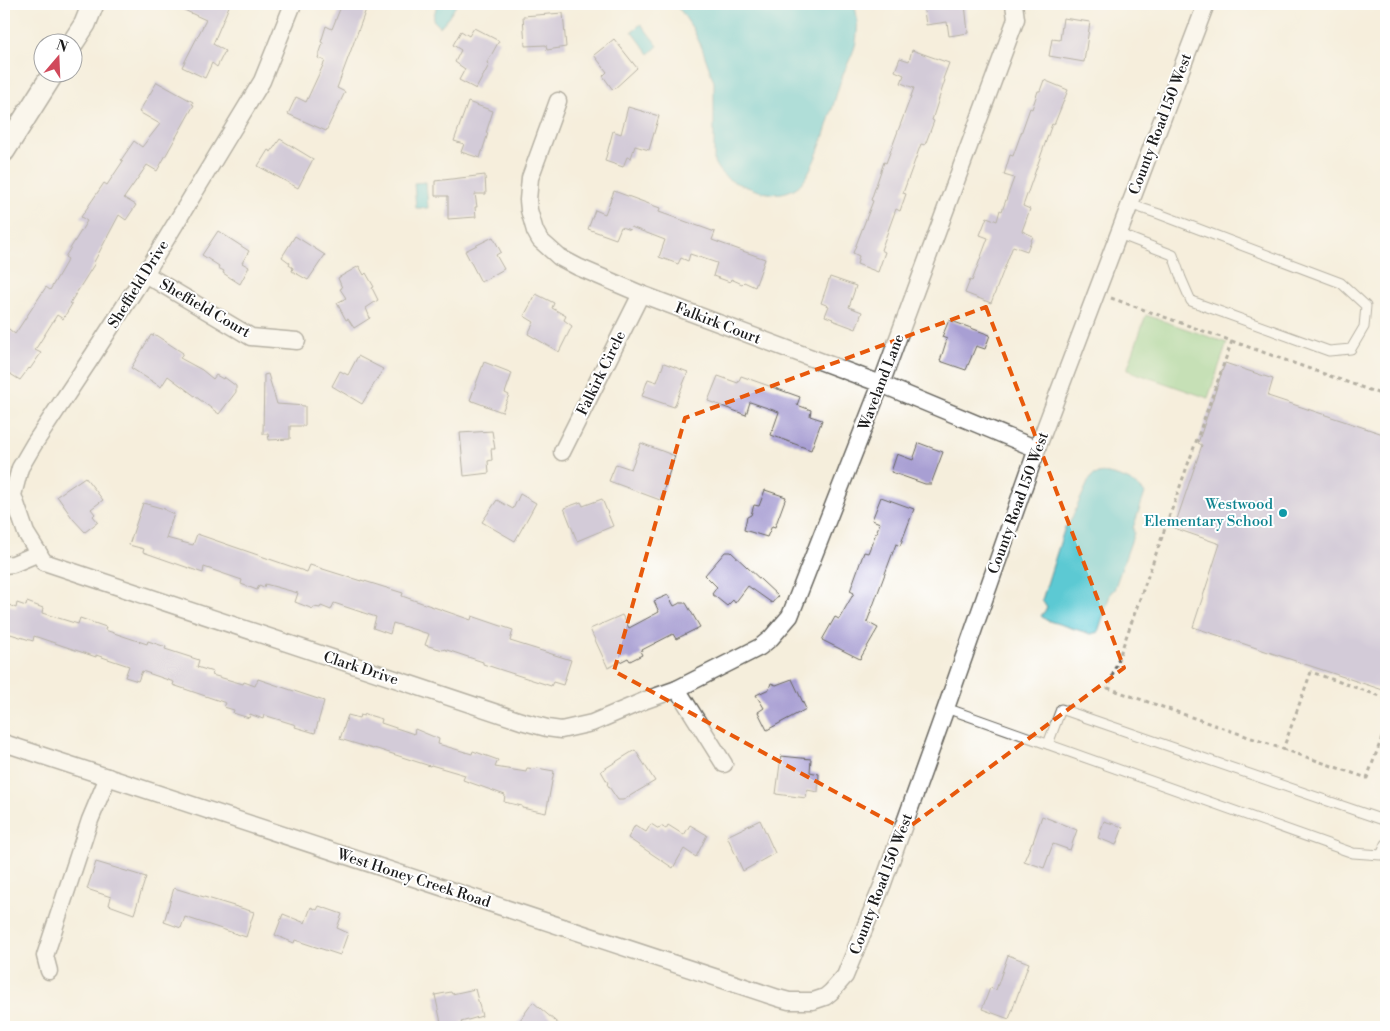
<svg xmlns="http://www.w3.org/2000/svg" width="1390" height="1031" font-family="'Libre Bodoni',serif">
<rect width="100%" height="100%" fill="#fff"/>
<filter id="ink" filterUnits="userSpaceOnUse"><feTurbulence type="fractalNoise" baseFrequency=".02" numOctaves="2"/><feDisplacementMap in="SourceGraphic" scale="10" xChannelSelector="R" yChannelSelector="G"/><feConvolveMatrix kernelMatrix="1 2 1 2 8 2 1 2 1" color-interpolation-filters="sRGB"/></filter>
<filter id="wash" filterUnits="userSpaceOnUse"><feTurbulence type="fractalNoise" baseFrequency=".0096" numOctaves="4" result="noise"/><feDisplacementMap in="SourceGraphic" scale="20" xChannelSelector="R" yChannelSelector="G"/><feGaussianBlur stdDeviation="1.12" result="paint"/><feColorMatrix in="noise" values="0 0 0 0 0 0 0 0 0 0 0 0 0 0 0 0 0 1.4 0 .05"/><feComposite in="paint" operator="in"/></filter>
<g filter="url(#wash)">
<rect width="100%" height="100%" fill="#f5eedc"/>
<polygon fill="#8ccf88" stroke="#547652" points="1146,315 1227,343 1208,398 1127,370"/>
<g fill="#5cc9d3" stroke="#3c7278">
<polygon points="437,4 457,4 448,18 440,27 433,20"/>
<path d="M672,4H854C858,15 858,30 856,42C854,53 846,66 842,77C833,102 817,173 797,187C782,197 766,194 750,188C733,182 722,179 714,162V82L702,48L693,29L681,11Z"/>
<polygon points="641,24 658,46 649,54 632,31"/>
<polygon points="426,182 428,208 416,208 414,183"/>
<path d="M1104,473C1122,477 1131,479 1145,493L1133,528L1134,533L1114,590L1111,592L1098,632L1091,634L1046,620L1041,616L1047,608L1042,600L1065,527L1070,522L1089,480L1093,475Z"/>
</g>
<g id="blocks">
<g fill="#a89fd3">
<polygon points="171,4 230,4 213,44 225,51 217,67 212,63 205,78 182,67 206,20"/>
<polygon points="342,4 368,4 337,88 345,92 326,131 288,114 296,97 306,102 325,61 318,58 323,43 321,42 326,26 332,29"/>
<polygon points="923,4 965,4 968,33 949,36 947,22 926,25"/>
<polygon points="563,13 566,47 547,50 546,45 525,46 523,16"/>
<polygon points="1063,18 1090,22 1084,62 1049,56 1052,39 1060,40"/>
<polygon points="474,28 499,41 487,63 489,65 476,89 459,80 465,69 455,62 461,50 453,45 461,31 469,36"/>
<polygon points="614,39 637,68 613,90 603,76 607,72 594,55"/>
<polygon points="912,50 949,63 943,79 945,80 932,120 934,121 925,145 921,144 903,193 906,194 900,211 896,209 881,250 885,252 878,272 857,264 859,256 853,253 873,201 871,200 884,162 886,163 914,88 901,83 904,75 895,71 900,58 909,61"/>
<polygon points="1044,80 1068,90 1054,125 1052,124 1023,206 1030,209 1022,231 1033,236 1027,251 1013,246 991,303 965,293 970,280 972,281 988,238 980,235 987,217 997,221 1000,210 1002,211 1014,178 1004,175 1010,155 1013,156 1030,108 1032,109 1038,91 1040,91"/>
<polygon points="157,82 193,102 192,104 194,105 157,171 147,165 124,198 136,205 126,220 119,215 94,262 95,263 70,303 72,304 63,319 57,315 35,350 41,353 30,369 29,368 20,380 4,370 4,325 15,334 46,287 50,290 68,259 65,257 87,221 81,217 104,183 107,185 123,161 121,160 134,141 142,147 160,124 139,112"/>
<polygon points="468,102 493,111 486,133 488,133 480,158 461,152 464,144 454,141"/>
<polygon points="628,107 659,116 649,150 635,146 631,158 627,157 623,167 605,161 613,131 621,134"/>
<polygon points="280,139 313,159 298,188 258,166 268,150 271,152"/>
<polygon points="485,175 486,194 475,194 477,207 475,207 476,217 448,219 448,196 435,196 435,181"/>
<polygon points="614,191 660,208 659,212 715,232 712,240 765,259 755,287 744,282 742,284 731,279 730,282 713,276 717,263 690,254 688,261 681,258 678,264 659,257 665,240 631,227 630,230 621,227 616,239 588,229 595,210 605,214"/>
<polygon points="218,231 249,251 242,263 249,267 240,284 223,273 224,271 218,268 219,266 202,255"/>
<polygon points="295,236 325,255 308,280 292,271 293,268 289,265 290,263 282,257"/>
<polygon points="493,237 501,252 496,255 504,269 481,282 465,251"/>
<polygon points="359,266 364,275 366,273 374,287 372,288 378,300 366,308 370,318 354,328 348,319 346,320 337,303 346,298 340,289 342,288 338,278"/>
<polygon points="830,277 856,286 849,307 862,312 856,329 832,320 833,319 825,316 829,306 821,303"/>
<polygon points="536,294 554,303 552,308 566,316 564,320 572,326 559,352 528,334 534,322 524,316"/>
<polygon points="949,320 990,335 985,349 976,346 966,370 940,361 947,339 942,337"/>
<polygon points="154,334 183,353 180,358 202,370 213,379 216,375 223,379 224,377 236,386 236,392 219,414 168,376 161,387 131,368 151,335 153,336"/>
<polygon points="358,356 383,369 362,404 332,386 340,371 348,375"/>
<polygon points="484,362 512,373 505,393 509,395 502,412 470,400"/>
<polygon points="664,363 688,372 674,407 642,396 648,379 657,382"/>
<polygon points="1225,363 1273,379 1268,396 1386,435 1386,691 1193,627 1220,544 1174,528 1202,445 1198,443"/>
<polygon points="268,374 277,404 305,406 305,426 290,426 290,439 269,440 268,434 263,434 264,375"/>
<polygon points="718,376 738,383 741,376 800,397 797,405 811,410 810,416 822,420 811,450 771,435 779,412 750,402 746,415 708,401"/>
<polygon points="492,431 495,449 491,449 492,460 488,461 489,473 464,476 460,433"/>
<polygon points="641,443 675,456 660,500 609,481 616,464 631,469"/>
<polygon points="919,443 943,452 931,484 925,484 891,472 897,454 913,460"/>
<polygon points="85,477 103,500 91,509 95,514 93,516 98,522 85,532 73,519 57,496"/>
<polygon points="765,490 786,497 775,527 772,526 767,537 744,530 747,517 751,515 754,505 759,506"/>
<polygon points="520,494 536,503 515,541 482,522 497,500 513,509"/>
<polygon points="881,497 914,509 900,546 896,544 867,622 878,628 860,659 822,640 835,617 839,619 854,593 850,591 864,552 868,553 880,523 872,520"/>
<polygon points="602,499 613,526 577,541 564,508 581,502 583,506"/>
<polygon points="143,503 165,509 165,510 174,514 166,538 193,545 197,534 307,572 310,565 361,581 361,580 403,593 402,596 471,620 472,616 513,630 510,641 571,660 563,685 553,682 551,686 483,664 483,662 444,649 443,650 425,645 429,634 393,623 390,634 373,628 376,617 334,603 331,610 321,606 320,608 314,607 313,609 295,602 298,593 265,584 264,587 259,585 257,590 241,584 242,580 204,567 203,573 143,552 144,549 129,545"/>
<polygon points="725,552 731,552 778,596 772,603 748,586 735,603 733,600 727,606 712,594 717,587 705,575"/>
<polygon points="668,595 674,606 680,603 686,603 700,627 676,639 673,634 640,651 642,655 630,661 628,658 608,668 590,629 622,615 629,628 659,612 654,601"/>
<polygon points="27,602 43,608 42,613 78,624 80,618 106,627 105,630 147,644 148,641 166,647 165,649 199,660 197,667 213,672 212,675 243,684 244,682 255,686 258,679 324,701 315,733 295,727 296,725 264,715 263,719 250,714 249,718 233,713 234,710 224,707 226,703 173,685 174,682 142,671 138,681 125,677 129,666 96,655 96,657 34,636 33,641 4,632 4,620 9,605 16,608 17,603 26,606"/>
<polygon points="792,679 806,709 767,730 758,712 764,708 756,695 769,689 771,683 776,685"/>
<polygon points="365,714 382,719 381,723 414,734 415,729 439,739 438,744 472,754 473,751 498,760 495,767 526,772 527,768 536,769 537,768 554,771 546,813 522,808 522,806 504,802 505,795 463,780 465,775 431,765 430,766 374,748 373,749 340,739 348,715 359,718 360,715 364,716"/>
<polygon points="635,750 655,781 623,800 618,800 607,784 608,783 601,771"/>
<polygon points="781,756 811,759 810,772 819,774 818,792 807,790 806,798 776,794"/>
<polygon points="1042,816 1077,830 1070,850 1053,844 1044,868 1024,861 1032,842 1033,842"/>
<polygon points="760,820 775,853 743,871 727,836"/>
<polygon points="1104,821 1123,827 1116,845 1098,838"/>
<polygon points="651,824 659,829 661,826 666,829 668,825 684,835 690,825 707,835 696,857 684,849 673,868 628,838 635,825 646,832"/>
<polygon points="96,862 146,877 134,914 109,905 111,897 87,889"/>
<polygon points="174,888 254,912 246,937 185,917 181,928 164,922"/>
<polygon points="319,906 342,914 337,928 348,933 340,955 295,940 294,943 275,935 283,914 305,923 311,907 317,910"/>
<polygon points="1008,955 1029,963 1009,1019 982,1009 990,988 996,990"/>
<polygon points="475,989 482,1016 461,1022 463,1027 442,1027 435,995 451,992 452,994"/>
<polygon points="533,1002 562,1027 515,1027"/>
</g>
</g>
</g>
<g filter="url(#ink)">
<use href="#blocks" fill-opacity="0" stroke="#68665f" stroke-width="1"/>
<g fill="none" stroke-linecap="round" stroke-linejoin="round">
<defs>
<g id="service">
<polyline points="1119,234 1173,255 1181,278 1191,301 1329,351 1351,349 1364,327 1366,306 1341,283 1159,214 1129,204"/>
<polyline points="946,708 1353,853 1381,855 1386,844"/>
<polyline points="1048,744 1061,709 1386,821"/>
</g>
<g id="minor">
<polyline points="293,4 262,81 145,274 93,355 34,444 20,468 13,495 26,533 44,562 521,721 547,728 561,730 592,723 646,700 677,689 760,647 771,638 790,616 881,384 1016,19 1014,4"/>
<polyline points="558,101 530,178 528,200 529,210 535,231 540,240 559,257 578,267 641,294 881,384 1037,449"/>
<polyline points="145,274 251,337 297,341"/>
<polyline points="562,452 641,294"/>
<polyline points="4,565 13,564 39,553"/>
<polyline points="677,689 724,764"/>
<polyline points="4,743 778,998 789,1001 813,1001 825,997 831,992 845,976 882,886 946,708 1037,449 1206,4"/>
<polyline points="49,971 45,956 90,820 108,777"/>
</g>
<g id="tertiary">
<polyline points="72,44 85,24 93,4"/>
<polyline points="4,151 54,72"/>
</g>
</defs>
<use href="#service" stroke="#68665f" stroke-width="11"/>
<use href="#minor" stroke="#68665f" stroke-width="19"/>
<use href="#tertiary" stroke="#68665f" stroke-width="24"/>
<g stroke="#68665f" stroke-width="3" stroke-dasharray="4 4" stroke-linecap="butt">
<polyline points="1111,298 1386,396"/>
<polyline points="1232,341 1108,688 1283,749 1311,672 1386,698"/>
<polyline points="1283,749 1367,778 1386,727"/>
</g>
<use href="#service" stroke="#fff" stroke-width="9"/>
<use href="#minor" stroke="#fff" stroke-width="16"/>
<use href="#tertiary" stroke="#fff" stroke-width="21"/>
</g>
</g>
<path d="M0 0H1390V1031H0ZM986,307L1124,668L905,830L614,671L685,418Z" fill="#f5eedc" fill-opacity=".55" fill-rule="evenodd"/>
<path fill="none" stroke="#e8590c" stroke-width="4" stroke-dasharray="10 6" stroke-linejoin="round" d="M986,307L1124,668L905,830L614,671L685,418Z"/>
<circle fill="#0f9aa8" stroke="#fff" stroke-width="2" cx="1283" cy="513" r="5"/>
<g text-anchor="middle" stroke-width="4" stroke-linejoin="round" paint-order="stroke">
<g font-size="15" fill="#1c1c1c" stroke="#fff">
<text transform="translate(1160 124) rotate(-69)" y="5">County Road 150 West</text>
<text transform="translate(138 284) rotate(-58)" y="5">Sheffield Drive</text>
<text transform="translate(205 308) rotate(30)" y="5">Sheffield Court</text>
<text transform="translate(718 323) rotate(21)" y="5">Falkirk Court</text>
<text transform="translate(601 373) rotate(-64)" y="5">Falkirk Circle</text>
<text transform="translate(881 382) rotate(-69)" y="5">Waveland Lane</text>
<text transform="translate(1018 503) rotate(-70)" y="5">County Road 150 West</text>
<text transform="translate(361 668) rotate(18)" y="5">Clark Drive</text>
<text transform="translate(414 878) rotate(18)" y="5">West Honey Creek Road</text>
<text transform="translate(881 884) rotate(-69)" y="5">County Road 150 West</text>
</g>
<g font-size="15" fill="#0d838f" stroke="#fff" text-anchor="end">
<text x="1273" y="509">Westwood<tspan x="1273" dy="17">Elementary School</tspan></text>
</g>
</g>
<rect width="1390" height="1031" fill="none" stroke="#fff" stroke-width="20"/>
<g transform="translate(58 58) rotate(19)"><circle r="24" fill="#ffffff" stroke="#a4a4a4"/>
<path d="M0-4L9 19L0 12L-9 19Z" fill="#d1495b"/>
<text y="-8" font-size="14" font-weight="bold" text-anchor="middle" fill="#1c1c1c">N</text>
</g>
</svg>
